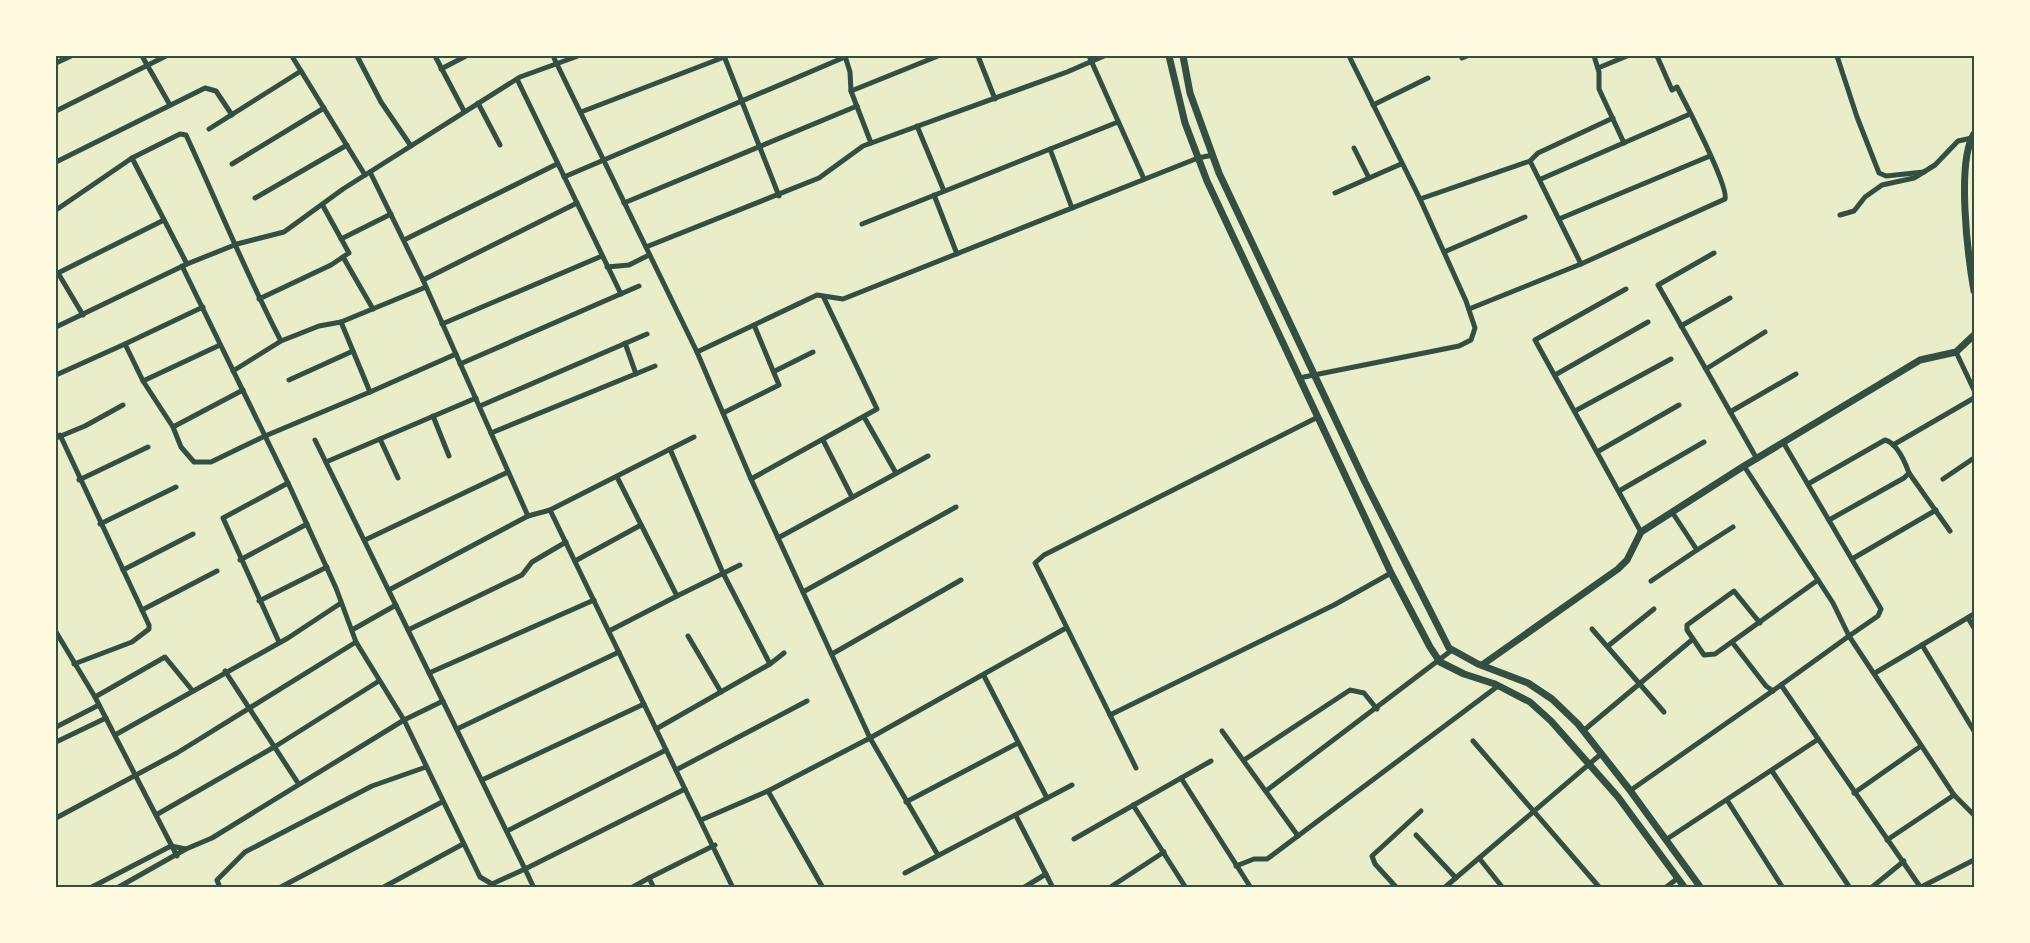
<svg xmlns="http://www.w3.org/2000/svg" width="2030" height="943" font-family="'Varela Round',sans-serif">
<rect width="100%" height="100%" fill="#e9edc9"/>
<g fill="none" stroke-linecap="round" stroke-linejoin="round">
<g stroke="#344e41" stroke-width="5">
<polyline points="142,56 170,105"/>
<polyline points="357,56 381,102 411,146"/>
<polyline points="435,56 464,111"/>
<polyline points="553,56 697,352 751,479 870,738 938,855"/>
<polyline points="724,56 779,196"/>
<polyline points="845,56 850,72 851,91 871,143"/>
<polyline points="978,56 995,99"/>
<polyline points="1089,56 1144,179"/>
<polyline points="1594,56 1599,72 1599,89 1624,143"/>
<polyline points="1837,56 1857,117 1879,173 1886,176 1924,172"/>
<polyline points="293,58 365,175"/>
<polyline points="1350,58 1420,199"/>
<polyline points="1462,58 1467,56"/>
<polyline points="56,63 71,56"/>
<polyline points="1598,68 1627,56"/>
<polyline points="441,69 466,56"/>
<polyline points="517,79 621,294"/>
<polyline points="851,91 938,56"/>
<polyline points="478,103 500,145"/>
<polyline points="1373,105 1428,78"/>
<polyline points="56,111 166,56"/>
<polyline points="581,112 727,56"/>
<polyline points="917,126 944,191"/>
<polyline points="209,129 301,71"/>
<polyline points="1354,148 1369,178"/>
<polyline points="1050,149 1072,208"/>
<polyline points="132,158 187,264"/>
<polyline points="1530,161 1538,153 1613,118"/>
<polyline points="56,162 205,88 216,91 232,115"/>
<polyline points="232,164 324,108"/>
<polyline points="370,172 423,280 528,516 550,510 694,437"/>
<polyline points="564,177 845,57"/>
<polyline points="1541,179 1690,114"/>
<polyline points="1335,193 1401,164"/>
<polyline points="934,195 957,254"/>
<polyline points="255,198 347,145"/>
<polyline points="624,203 857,106"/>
<path d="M56,210L132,158L180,134L186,135C218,204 246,274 281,341L233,371"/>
<polyline points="1840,215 1854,211 1865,197 1882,185 1914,178 1935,165 1958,141 1972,138"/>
<polyline points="1559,219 1710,156"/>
<polyline points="862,224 1118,122"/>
<polyline points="341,239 391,214"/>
<polyline points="404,240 557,164"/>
<polyline points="646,247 819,178 863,146 1067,72 1104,56"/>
<polyline points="1444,252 1525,217"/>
<polyline points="1714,253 1658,285 1757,459"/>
<polyline points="343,257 373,309"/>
<polyline points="182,266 289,485 336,588 356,642 404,720 480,877 492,884 525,869 315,440"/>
<polyline points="607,267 629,265 649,255"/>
<polyline points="58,273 83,315"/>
<polyline points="56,274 164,220"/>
<polyline points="423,280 577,203"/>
<polyline points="1626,289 1535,340 1641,532"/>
<polyline points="259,299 331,265 349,253 323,206"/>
<path d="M1469,309L1581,264L1725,199C1729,187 1686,104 1677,87L1672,90L1657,56"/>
<polyline points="341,322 370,392 456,354"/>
<polyline points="442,324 602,256"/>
<polyline points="1681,326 1730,298"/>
<polyline points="56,327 187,264 237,244 284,232 343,189 520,77 578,56"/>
<polyline points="281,341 319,326 341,322 426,287"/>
<polyline points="625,343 636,374"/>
<polyline points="697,352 817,295 843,299 1198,158 1213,155"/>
<polyline points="1956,352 1974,390"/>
<polyline points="460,364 639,286"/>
<polyline points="1706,369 1765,332"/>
<polyline points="775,371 813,352"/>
<polyline points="56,375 125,344"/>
<polyline points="1555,375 1648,322"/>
<polyline points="1299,378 1459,346 1471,340 1475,328 1466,301 1420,199 1530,161 1581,264"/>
<polyline points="289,380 353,351"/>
<polyline points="143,381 125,344 203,307"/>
<polyline points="243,390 173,427 181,447 194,462 211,462 265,436 370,392"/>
<polyline points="480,406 647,334"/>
<polyline points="1575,411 1671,359"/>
<polyline points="1730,412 1796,374"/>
<polyline points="723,413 779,385 754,325"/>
<polyline points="433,416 449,456"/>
<polyline points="864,417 896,473"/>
<polyline points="173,427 143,381 220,345"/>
<polyline points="491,433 655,366"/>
<polyline points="60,435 149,625 149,629 132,642 74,664"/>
<polyline points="56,438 85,426 123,405"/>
<polyline points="380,439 398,478"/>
<polyline points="823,440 852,497"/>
<polyline points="1783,442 1881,609 1878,616 1849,636 1954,795 1974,815"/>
<polyline points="1893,445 1974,398"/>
<polyline points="670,449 723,573 770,664"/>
<polyline points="1597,452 1679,405"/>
<polyline points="326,462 476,398"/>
<polyline points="1744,466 1833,603 1849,636 1781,685"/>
<polyline points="1909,473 1950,531"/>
<polyline points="751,479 877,409 824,298"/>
<polyline points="1943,479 1974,458"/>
<polyline points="79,480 148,447"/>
<path d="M1808,484L1885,440C1897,443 1905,462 1909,473L1904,478L1829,520"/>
<polyline points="1619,491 1704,442"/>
<polyline points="550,510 685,789"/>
<polyline points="100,524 176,487"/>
<polyline points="778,538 928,456"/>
<polyline points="365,540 508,472"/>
<polyline points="1697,550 1733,527"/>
<polyline points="1852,559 1936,510"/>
<polyline points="240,560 307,524"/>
<polyline points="575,561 641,525"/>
<polyline points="123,570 193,534"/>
<polyline points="1651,581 1697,550 1672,512"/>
<polyline points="389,590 528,516"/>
<polyline points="803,592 956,507"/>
<polyline points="677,596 740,565"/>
<polyline points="259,601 327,567"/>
<polyline points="142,610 217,571"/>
<polyline points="1968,618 1974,628"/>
<polyline points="1760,623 1734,591 1687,625 1687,630 1704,655 1715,654 1818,580"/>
<polyline points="1592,629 1664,712"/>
<polyline points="352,630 396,605"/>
<polyline points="408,630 522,575 532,562 566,542"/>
<polyline points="609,631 677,596 617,477"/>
<polyline points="56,632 95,697 177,856"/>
<polyline points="688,636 721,692"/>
<polyline points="279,642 223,518 288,483"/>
<polyline points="1732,642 1766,686 1773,691"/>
<polyline points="1922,645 1974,731"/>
<polyline points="1608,646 1654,609"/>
<polyline points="832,654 961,580"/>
<polyline points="225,671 298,783"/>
<polyline points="429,673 594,600"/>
<polyline points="1875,673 1974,614"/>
<polyline points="984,676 1047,798"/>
<polyline points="95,697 165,657 192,690"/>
<polyline points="1110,715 1035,563 1044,555 1318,417"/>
<polyline points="56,727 99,705"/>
<polyline points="457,729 619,652"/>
<polyline points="656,729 770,664 784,653"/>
<polyline points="1222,731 1298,836"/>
<polyline points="1583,731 1693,639"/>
<polyline points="115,735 288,638 341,603"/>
<polyline points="1473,741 1600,888"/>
<polyline points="56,742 106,718"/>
<polyline points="1244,760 1350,690 1364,693 1377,709"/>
<polyline points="1136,768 1110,715 1334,605 1391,573"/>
<polyline points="676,770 807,701"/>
<polyline points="1772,771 1850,888"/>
<polyline points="1181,778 1251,888"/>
<polyline points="482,780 644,704"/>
<polyline points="1631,790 1781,685 1921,888"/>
<polyline points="768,791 823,888"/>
<polyline points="1266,791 1452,650"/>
<polyline points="1854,793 1921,746"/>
<polyline points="1727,800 1783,888"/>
<polyline points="906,802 1018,743"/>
<polyline points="1133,805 1186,888"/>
<polyline points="156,815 276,746 379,681"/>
<polyline points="1016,816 1053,888"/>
<polyline points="56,818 177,753 356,642"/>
<polyline points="701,820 768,791 870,738 1066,628"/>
<polyline points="507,831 666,750"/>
<polyline points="1416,835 1456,878"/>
<polyline points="1074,839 1211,761"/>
<polyline points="1667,839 1817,740"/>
<polyline points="1887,840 1954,795"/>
<polyline points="186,849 212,838 404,720 443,701"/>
<polyline points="1479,858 1503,888"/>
<polyline points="1236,866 1254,859 1267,859 1498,686"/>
<polyline points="905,873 1072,785"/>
<polyline points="649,878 715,845"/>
<polyline points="1921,887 1974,860"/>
<polyline points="90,888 171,846 186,849 117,888"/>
<polyline points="220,888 217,880 245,852 372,786 426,767"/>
<polyline points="279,888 442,802"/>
<polyline points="382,888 463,844"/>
<polyline points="534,888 525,869 685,789 733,888"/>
<polyline points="631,888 649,878 654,888"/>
<polyline points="1023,888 1046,874"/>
<polyline points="1109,888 1164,852"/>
<polyline points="1397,888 1375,864 1372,856 1421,811"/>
<polyline points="1444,888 1601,754"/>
<polyline points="1665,888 1678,878"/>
<polyline points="1871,888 1904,861"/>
</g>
<g stroke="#344e41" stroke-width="7">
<polyline points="1169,56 1185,123 1207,181 1391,573 1430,647 1440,662 1464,674 1495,684 1530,702 1551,721 1618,797 1685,888"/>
<polyline points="1183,56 1190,93 1219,173 1365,482 1449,648 1478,664 1528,683 1552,699 1578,724 1629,789 1701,888"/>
<path d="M1974,134C1956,162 1968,257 1974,291"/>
<polyline points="1482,665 1618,569 1627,560 1641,532 1744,466 1920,360 1956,352 1974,335"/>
</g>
</g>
<rect width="2030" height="943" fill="none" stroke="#fefae0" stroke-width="114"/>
<rect x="57" y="57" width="1916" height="829" fill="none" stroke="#344e41" stroke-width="2"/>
</svg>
